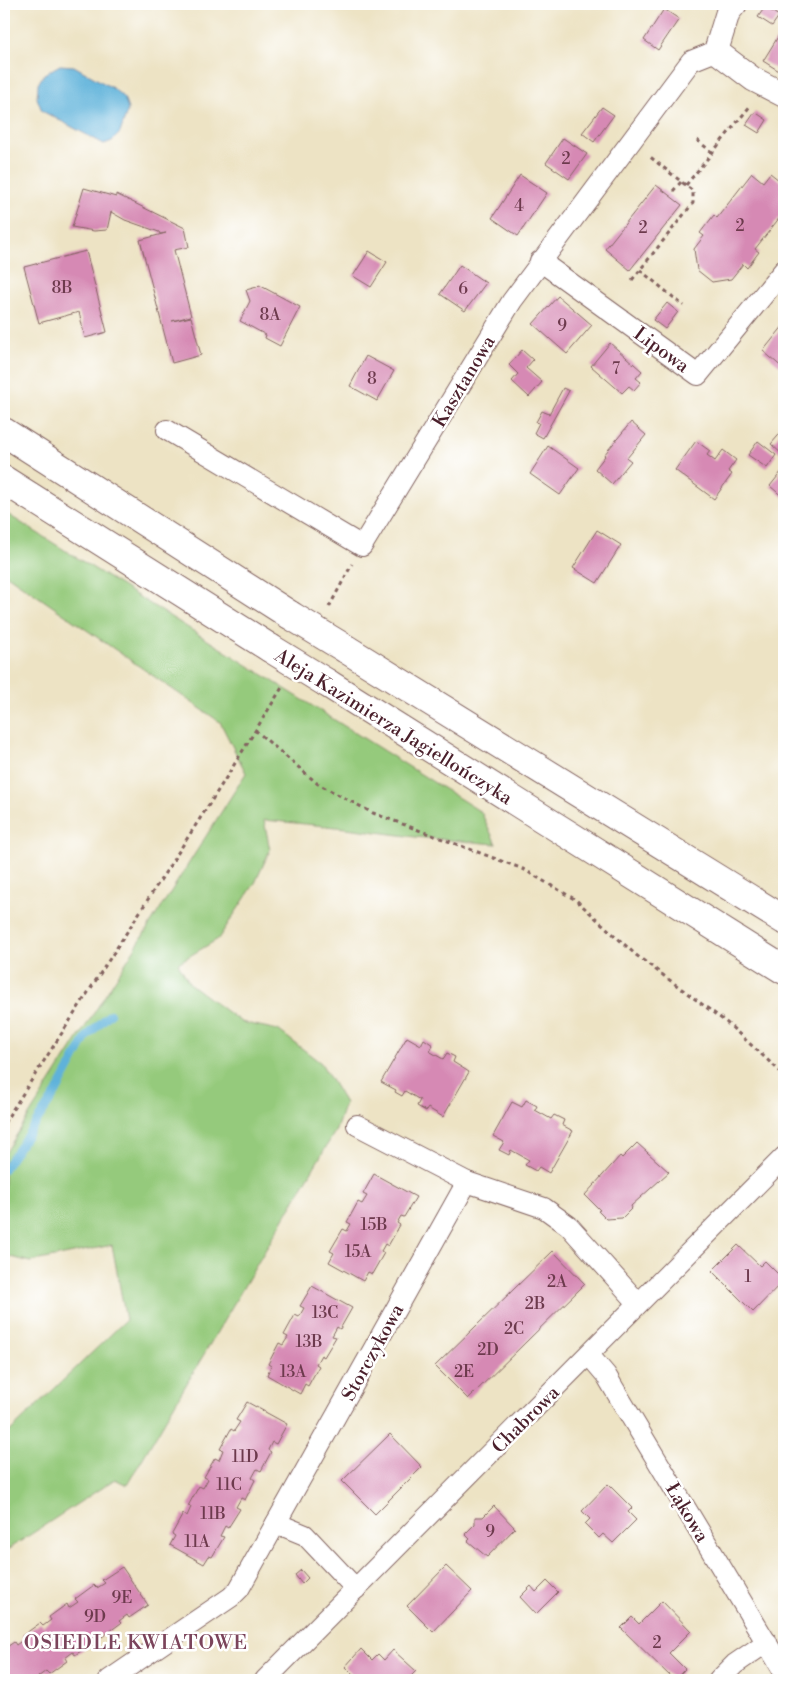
<svg xmlns="http://www.w3.org/2000/svg" width="788" height="1684" font-family="'Libre Bodoni',serif">
<rect width="100%" height="100%" fill="#fff"/>
<filter id="ink" filterUnits="userSpaceOnUse"><feTurbulence type="fractalNoise" baseFrequency=".02" numOctaves="2"/><feDisplacementMap in="SourceGraphic" scale="10" xChannelSelector="R" yChannelSelector="G"/><feConvolveMatrix kernelMatrix="1 2 1 2 8 2 1 2 1" color-interpolation-filters="sRGB"/></filter>
<filter id="wash" filterUnits="userSpaceOnUse"><feTurbulence type="fractalNoise" baseFrequency=".0096" numOctaves="4" result="noise"/><feDisplacementMap in="SourceGraphic" scale="20" xChannelSelector="R" yChannelSelector="G"/><feGaussianBlur stdDeviation="1.12" result="paint"/><feColorMatrix in="noise" values="0 0 0 0 0 0 0 0 0 0 0 0 0 0 0 0 0 1.4 0 .05"/><feComposite in="paint" operator="in"/></filter>
<g filter="url(#wash)">
<rect width="100%" height="100%" fill="#ede3c4"/>
<polygon fill="#95ca7c" stroke="#707454" points="4,512 481,812 496,844 415,837 346,828 264,820 270,850 255,883 218,939 178,963 190,984 241,1022 278,1030 321,1063 345,1103 336,1130 127,1485 115,1479 4,1552 4,1437 126,1320 112,1245 30,1262 4,1255 4,1155 246,773 220,722 4,573"/>
<polygon fill="#5eb2da" stroke="#546882" points="60,65 74,66 114,89 124,98 128,109 120,133 112,141 104,144 42,111 37,98 38,84 44,74"/>
<g fill="none" stroke-linecap="round" stroke-linejoin="round">
<polyline stroke="#5eb2da" stroke-width="8" points="4,1169 56,1093 87,1036 110,1014"/>
</g>
<g id="blocks">
<g fill="#d689b4">
<polygon points="765,7 779,16 772,26 758,17"/>
<polygon points="664,9 679,19 658,50 644,40"/>
<polygon points="784,27 784,74 763,61"/>
<polygon points="602,107 614,115 594,142 582,133"/>
<polygon points="755,112 767,120 759,133 746,125"/>
<polygon points="563,138 587,154 569,179 546,163"/>
<polygon points="752,173 763,182 770,173 784,184 784,192 780,197 784,200 784,212 755,249 759,252 747,268 743,264 731,279 712,282 697,270 694,249 704,236 700,233 714,215 717,218"/>
<polygon points="520,175 547,193 518,236 492,218"/>
<polygon points="656,185 682,205 630,270 605,249"/>
<polygon points="84,188 116,197 116,194 185,228 189,247 174,250 191,316 172,321 191,317 201,355 172,363 140,240 166,233 160,234 159,232 125,220 111,212 107,230 94,231 72,227"/>
<polygon points="86,251 107,332 85,338 79,312 39,323 24,267"/>
<polygon points="369,251 387,262 371,287 353,276"/>
<polygon points="460,265 486,283 465,311 440,294"/>
<polygon points="259,285 300,307 280,346 265,338 266,335 240,321 250,301 246,290 257,287"/>
<polygon points="558,296 592,325 567,354 533,324"/>
<polygon points="667,303 678,312 665,329 653,320"/>
<polygon points="784,325 784,369 763,351"/>
<polygon points="610,343 642,371 636,378 641,382 634,390 629,386 622,393 591,366"/>
<polygon points="522,350 533,360 526,368 542,382 529,397 512,381 518,374 509,365"/>
<polygon points="366,356 394,371 377,401 350,386"/>
<polygon points="563,388 569,391 543,438 534,433 539,423 536,422 542,411 549,414"/>
<polygon points="631,422 646,435 627,458 631,461 612,484 595,469 605,456 604,455"/>
<polygon points="784,429 784,456 771,444"/>
<polygon points="696,441 710,451 707,455 715,461 723,450 736,460 728,471 732,474 714,499 675,470"/>
<polygon points="758,441 776,455 767,468 748,455"/>
<polygon points="548,446 579,468 560,495 530,474"/>
<polygon points="782,471 784,473 784,498 770,486"/>
<polygon points="597,530 621,545 597,583 573,568"/>
<polygon points="407,1037 421,1045 424,1039 433,1045 429,1051 443,1059 447,1053 455,1057 453,1062 469,1072 443,1117 428,1108 426,1111 417,1106 420,1100 405,1091 402,1096 395,1092 396,1090 381,1082"/>
<polygon points="526,1100 537,1106 535,1110 551,1119 554,1115 564,1120 562,1125 573,1131 549,1173 539,1167 536,1171 525,1165 529,1160 511,1150 509,1155 499,1150 504,1142 493,1136 512,1102 522,1107"/>
<polygon points="637,1143 669,1172 631,1206 632,1208 622,1218 606,1219 598,1211 600,1210 585,1195 620,1156 622,1158"/>
<polygon points="374,1174 416,1197 404,1217 401,1216 397,1223 400,1225 388,1246 385,1244 381,1251 384,1253 372,1274 368,1272 363,1281 329,1262 334,1253 330,1251 343,1229 347,1231 351,1224 347,1222 358,1202 362,1204 367,1196 363,1194"/>
<polygon points="738,1245 760,1266 765,1261 784,1280 753,1312 712,1271"/>
<polygon points="553,1251 585,1284 468,1399 435,1366"/>
<polygon points="312,1286 352,1308 340,1329 337,1327 332,1336 336,1337 324,1357 321,1355 316,1364 319,1366 308,1386 305,1384 300,1394 267,1375 271,1366 268,1364 279,1343 283,1345 288,1337 284,1335 295,1315 299,1317 304,1308 300,1306"/>
<polygon points="247,1402 287,1424 276,1444 272,1442 268,1450 271,1452 261,1471 257,1469 252,1478 255,1480 245,1500 241,1498 236,1507 240,1509 228,1528 225,1526 220,1536 224,1537 212,1557 209,1556 204,1564 170,1545 175,1536 172,1534 183,1514 187,1516 191,1507 188,1506 199,1486 203,1488 208,1479 204,1477 215,1458 219,1460 223,1450 220,1449 231,1429 234,1431 240,1422 236,1420"/>
<polygon points="390,1434 422,1467 375,1514 342,1481"/>
<polygon points="608,1484 632,1508 628,1512 636,1520 613,1543 603,1534 599,1538 585,1524 590,1519 582,1511"/>
<polygon points="494,1506 515,1528 487,1557 468,1541 470,1539 465,1534 475,1524 475,1517 483,1517"/>
<polygon points="446,1566 472,1591 433,1632 407,1606"/>
<polygon points="122,1567 148,1605 129,1618 127,1615 119,1621 121,1623 102,1637 100,1634 92,1639 94,1642 75,1655 73,1652 65,1658 67,1661 49,1674 46,1671 38,1677 40,1680 4,1680 4,1649 14,1642 16,1645 24,1639 22,1636 40,1623 43,1626 51,1620 49,1617 67,1604 69,1608 78,1602 75,1599 94,1585 97,1588 105,1583 102,1580"/>
<polygon points="301,1570 308,1578 302,1584 295,1575"/>
<polygon points="547,1581 558,1592 536,1614 520,1597 531,1586 536,1592"/>
<polygon points="662,1601 691,1631 669,1653 685,1669 674,1680 621,1628 632,1617 639,1624"/>
<polygon points="361,1649 372,1660 378,1654 384,1660 393,1650 416,1671 407,1680 358,1680 345,1667"/>
</g>
</g>
</g>
<g filter="url(#ink)">
<use href="#blocks" fill-opacity="0" stroke="#836461" stroke-width="1"/>
<g fill="none" stroke-linecap="round" stroke-linejoin="round">
<defs>
<g id="minor">
<polyline points="540,261 698,375 784,270"/>
<polyline points="167,430 362,546 512,301 691,61 716,51"/>
<polyline points="357,1125 467,1182 544,1208 569,1226 638,1303"/>
<polyline points="589,1355 606,1375 616,1392 784,1672"/>
<polyline points="276,1523 305,1535 356,1589"/>
<polyline points="109,1680 231,1597 239,1589 467,1182"/>
<polyline points="265,1680 784,1157"/>
<polyline points="719,1680 735,1664 767,1642"/>
</g>
<polyline id="tertiary" points="735,4 728,12 716,51 753,79 784,95"/>
<g id="motorway">
<polyline points="4,432 290,615"/>
<polyline points="4,480 270,648"/>
<polyline points="346,649 784,920"/>
<polyline points="327,683 784,970"/>
</g>
</defs>
<use href="#minor" stroke="#836461" stroke-width="22"/>
<use href="#tertiary" stroke="#836461" stroke-width="26"/>
<use href="#motorway" stroke="#836461" stroke-width="30"/>
<g stroke="#836461" stroke-width="3" stroke-dasharray="4 4" stroke-linecap="butt">
<polyline points="697,140 713,153"/>
<polyline points="686,185 751,105"/>
<polyline points="673,191 681,182"/>
<polyline points="640,270 684,306"/>
<polyline points="632,280 693,203 693,191 649,156"/>
<polyline points="329,607 352,564"/>
<polyline points="255,730 318,784 373,813 523,869 576,900 636,955 726,1022 784,1075"/>
<polyline points="4,1123 219,789 283,686"/>
</g>
<use href="#minor" stroke="#fff" stroke-width="20"/>
<use href="#tertiary" stroke="#fff" stroke-width="24"/>
<use href="#motorway" stroke="#fff" stroke-width="28"/>
<defs>
<g id="motorway-bridge">
<polyline points="290,615 346,649"/>
<polyline points="270,648 327,683"/>
</g>
</defs>
<use href="#motorway-bridge" stroke="#836461" stroke-width="30" stroke-linecap="butt"/>
<use href="#motorway-bridge" stroke="#fff" stroke-width="28"/>
</g>
</g>
<g text-anchor="middle" stroke-width="5" stroke-linejoin="round" paint-order="stroke">
<g font-size="16" fill="#6d3a4d">
<text x="566" y="164">2</text>
<text x="519" y="211">4</text>
<text x="740" y="231">2</text>
<text x="643" y="233">2</text>
<text x="62" y="293">8B</text>
<text x="463" y="294">6</text>
<text x="270" y="320">8A</text>
<text x="562" y="331">9</text>
<text x="616" y="374">7</text>
<text x="372" y="384">8</text>
<text x="374" y="1230">15B</text>
<text x="358" y="1257">15A</text>
<text x="748" y="1282">1</text>
<text x="557" y="1287">2A</text>
<text x="535" y="1309">2B</text>
<text x="325" y="1318">13C</text>
<text x="514" y="1334">2C</text>
<text x="309" y="1347">13B</text>
<text x="488" y="1355">2D</text>
<text x="293" y="1377">13A</text>
<text x="464" y="1377">2E</text>
<text x="245" y="1462">11D</text>
<text x="229" y="1490">11C</text>
<text x="213" y="1519">11B</text>
<text x="490" y="1537">9</text>
<text x="197" y="1547">11A</text>
<text x="122" y="1603">9E</text>
<text x="95" y="1622">9D</text>
<text x="657" y="1648">2</text>
</g>
<g font-size="19" fill="#4a1f2b" stroke="#fff">
<text transform="translate(662 349) rotate(36)" y="7">Lipowa</text>
<text transform="translate(463 381) rotate(-59)" y="7">Kasztanowa</text>
<text transform="translate(394 726) rotate(32)" y="7">Aleja Kazimierza Jagiellończyka</text>
<text transform="translate(372 1352) rotate(-61)" y="7">Storczykowa</text>
<text transform="translate(525 1419) rotate(-45)" y="7">Chabrowa</text>
<text transform="translate(688 1512) rotate(59)" y="7">Łąkowa</text>
</g>
<g font-size="20" letter-spacing="1" fill="#7b445b" stroke="#fff">
<text x="136" y="1649">OSIEDLE KWIATOWE</text>
</g>
</g>
<rect width="788" height="1684" fill="none" stroke="#fff" stroke-width="20"/>
</svg>
